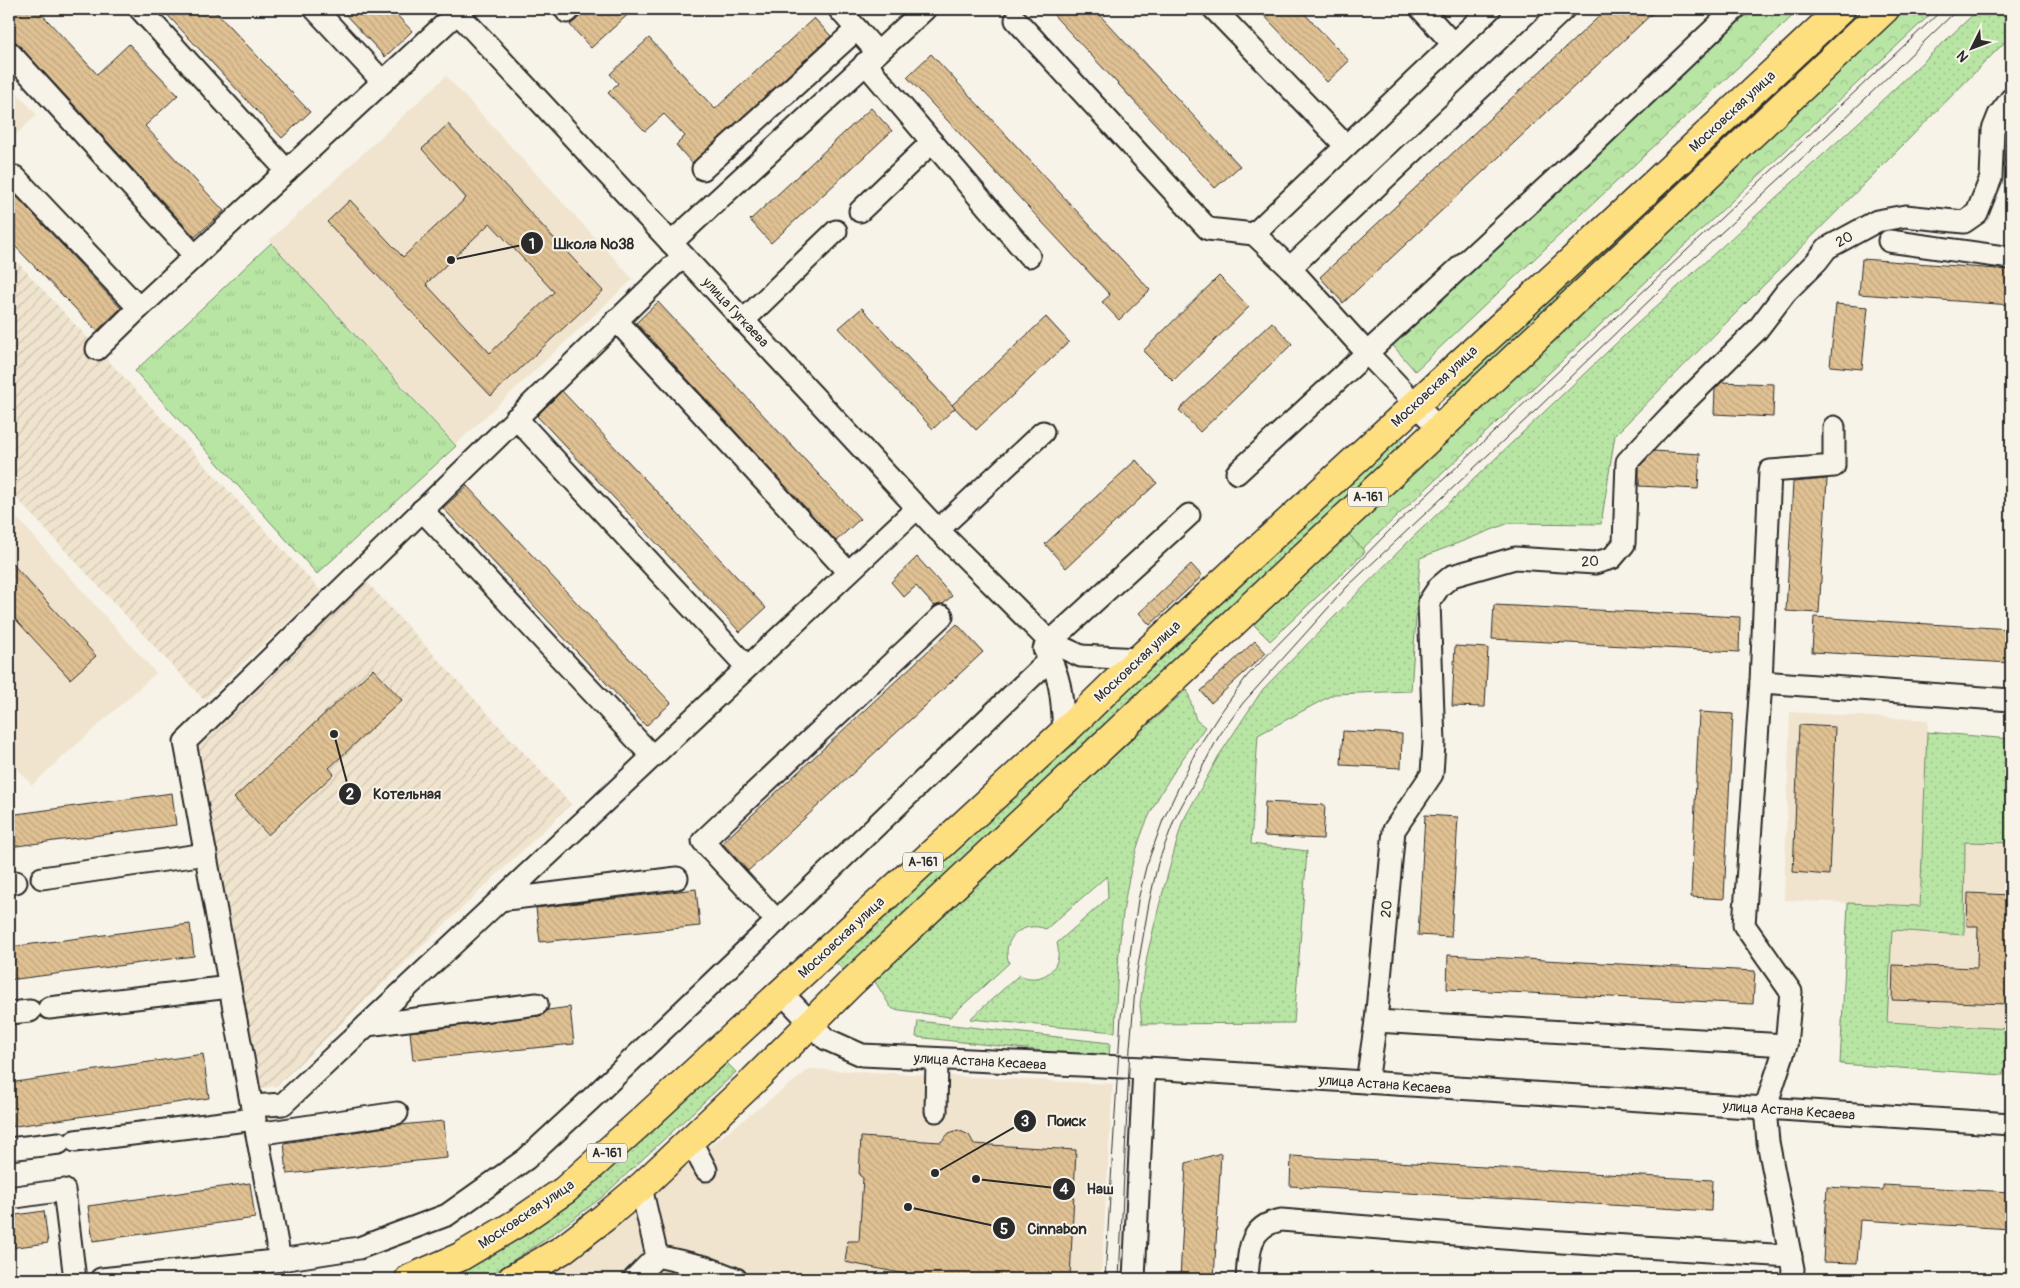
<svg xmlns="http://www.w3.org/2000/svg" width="2020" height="1288" font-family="Pangolin,sans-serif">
<defs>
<pattern id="industrial-furrows" width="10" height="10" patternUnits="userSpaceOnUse" patternTransform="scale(1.25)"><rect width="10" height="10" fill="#f0e4ce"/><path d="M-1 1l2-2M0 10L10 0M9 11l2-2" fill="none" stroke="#cec4b1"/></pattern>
<pattern id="grass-dots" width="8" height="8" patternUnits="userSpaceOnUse" patternTransform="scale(1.25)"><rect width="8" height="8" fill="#b8e5a4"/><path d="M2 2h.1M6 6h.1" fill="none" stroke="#9ec58d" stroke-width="1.8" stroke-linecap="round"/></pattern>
<pattern id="forest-crowns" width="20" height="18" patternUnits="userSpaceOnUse" patternTransform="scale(1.25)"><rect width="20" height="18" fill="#b8e5a4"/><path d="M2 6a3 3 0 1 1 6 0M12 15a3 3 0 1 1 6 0" fill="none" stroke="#9ec58d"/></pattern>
<pattern id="park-tufts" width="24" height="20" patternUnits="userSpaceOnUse" patternTransform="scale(1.25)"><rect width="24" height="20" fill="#b8e5a4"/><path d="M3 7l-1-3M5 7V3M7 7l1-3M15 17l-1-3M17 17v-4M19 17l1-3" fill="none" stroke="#9ec58d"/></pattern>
<pattern id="building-back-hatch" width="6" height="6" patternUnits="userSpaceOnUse" patternTransform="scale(1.25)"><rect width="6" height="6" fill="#e0c193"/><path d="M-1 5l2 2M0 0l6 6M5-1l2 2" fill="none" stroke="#c0a67f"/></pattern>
</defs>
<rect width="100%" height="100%" fill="#f7f3e8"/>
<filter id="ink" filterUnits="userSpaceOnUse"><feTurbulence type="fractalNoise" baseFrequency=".02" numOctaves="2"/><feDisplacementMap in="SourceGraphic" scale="10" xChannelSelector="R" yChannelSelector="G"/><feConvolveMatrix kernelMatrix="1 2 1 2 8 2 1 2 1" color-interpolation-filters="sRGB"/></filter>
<g filter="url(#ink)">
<g fill="#f0e4ce" fill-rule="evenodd">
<polygon points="446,76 633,279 456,444 269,241"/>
<polygon points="9,84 37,115 9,141"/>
<polygon points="9,509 156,673 32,785 9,759"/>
<path d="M1790,712L1928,720V732L2011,739V1076L1840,1064L1848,903L1784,900ZM1923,836L1920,906L1865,904L1919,905Z"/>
<polygon points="810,1069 1113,1084 1101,1279 535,1279"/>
</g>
<g fill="url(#industrial-furrows)">
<polygon points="9,253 321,591 204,700 9,490"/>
<polygon points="365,580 571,804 276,1086 257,1089 191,744"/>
</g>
<g fill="url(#grass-dots)" stroke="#728868">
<polygon points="1850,9 1878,9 1456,404 1443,390"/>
<polygon points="1979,9 2011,9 2011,36 1615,435 1601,524 1509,523 1420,558 1411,691 1334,694 1258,735 1251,844 1307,851 1294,1023 1142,1024 1140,1005 1147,956 1159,906 1182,823 1218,757 1263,689 1410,540 1627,333 1860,121"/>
<polygon points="1397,433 1404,444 845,972 831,957"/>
<polygon points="1344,529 1365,552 1270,641 1248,619"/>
<path d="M1187,689L1196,720L1205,727C1183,758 1160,789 1145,825C1119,890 1118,962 1115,1032L970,1019L1019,975C1043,986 1064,967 1057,943L1108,898L1107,876L1046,929C1023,920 1000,939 1009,963L950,1017L893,1009L890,1006L874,980L876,975Z"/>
<polygon points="1927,732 2011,739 2011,843 1965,842 1964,935 1892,930 1887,1022 2011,1029 2011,1044 2003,1075 1840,1064 1848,903 1920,906"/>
<polygon points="918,1021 1110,1043 1109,1058 916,1037"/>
<polygon points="726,1062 736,1072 601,1198 546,1239 484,1279 443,1279 526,1235 592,1184"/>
</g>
<g fill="url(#forest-crowns)" stroke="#728868">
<polygon points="1745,9 1800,9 1415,371 1389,341"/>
<polygon points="1897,9 1936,9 1362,549 1344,529"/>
</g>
<polygon fill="url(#park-tufts)" stroke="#728868" points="271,243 456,446 317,574 135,371"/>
<g fill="url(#building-back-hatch)" stroke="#2b2b2b" fill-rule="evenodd">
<polygon points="9,9 37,9 97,74 129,44 178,95 145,126 224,211 195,237 18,44 9,36"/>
<polygon points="162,9 213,9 310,112 282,138"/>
<polygon points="340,9 391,9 412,31 385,57"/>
<polygon points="588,9 634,9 591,48 570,25"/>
<polygon points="1048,9 1094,9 1240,166 1215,188"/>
<polygon points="1258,9 1300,9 1349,61 1327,82"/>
<polygon points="1607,9 1657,9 1343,303 1320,277"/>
<polygon points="814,18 831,36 692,163 676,145 685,136 664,114 645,131 608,93 618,83 610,74 649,38 715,109"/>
<polygon points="931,54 1150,290 1119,320 1102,302 1110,295 907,77"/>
<polygon points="871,108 892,131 771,243 750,220"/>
<path d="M448,124L603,291L491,396L327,222L350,200L403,257L466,198L422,149ZM490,223L554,292L490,353L426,284Z"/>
<polygon points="17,197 121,308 97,331 9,240 9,205"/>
<polygon points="1862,259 2011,270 2011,305 1859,294"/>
<polygon points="1219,276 1249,307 1173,381 1143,351"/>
<polygon points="658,302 860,519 836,541 636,323"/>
<polygon points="1836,304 1868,307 1862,369 1830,366"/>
<polygon points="862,308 955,408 933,429 839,328"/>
<polygon points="1046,317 1069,342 976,430 952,405"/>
<polygon points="1272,322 1292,344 1200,432 1179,410"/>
<polygon points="1722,382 1774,384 1773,417 1714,414 1715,389"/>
<polygon points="562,391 766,608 740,632 537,416"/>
<polygon points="1654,451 1700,454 1698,489 1639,486 1639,467"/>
<polygon points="1136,460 1157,483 1066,568 1045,544"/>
<polygon points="1827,479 1819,613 1786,611 1793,482"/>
<polygon points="467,486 671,703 646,726 443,508"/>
<polygon points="917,557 952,596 943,604 934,606 916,586 904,597 891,582"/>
<polygon points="9,560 96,656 70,679 9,612"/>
<polygon points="1191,564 1202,576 1150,625 1139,613"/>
<polygon points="1494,605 1740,617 1739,652 1492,639"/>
<polygon points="1814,617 2011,629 2011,663 1812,652"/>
<polygon points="957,624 983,652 748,871 722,843"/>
<polygon points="1255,641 1266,653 1211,703 1201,691"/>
<polygon points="1455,646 1488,648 1485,707 1452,706"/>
<polygon points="373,669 402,700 329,768 334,774 268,835 234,798"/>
<polygon points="1699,712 1733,714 1724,899 1691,897"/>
<polygon points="1799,725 1835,727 1829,875 1793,872"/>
<polygon points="1343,731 1402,734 1401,768 1341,765"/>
<polygon points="172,793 176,825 9,847 9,815"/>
<polygon points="1265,802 1325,805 1323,839 1264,836"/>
<polygon points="1425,815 1458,817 1451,937 1418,935"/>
<polygon points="696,889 700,926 540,942 536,908"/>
<polygon points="1968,893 2011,895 2011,930 2009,930 2007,1004 1892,1000 1893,965 1977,968 1978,926 1967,926"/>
<polygon points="190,924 194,956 9,980 9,947"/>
<polygon points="1448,955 1755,971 1753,1004 1447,989"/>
<polygon points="570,1007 574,1044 413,1060 410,1032 539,1016 544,1014 548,1010"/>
<polygon points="203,1054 209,1098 9,1127 9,1083"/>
<polygon points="444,1121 447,1158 287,1174 284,1143 399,1125"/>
<polygon points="958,1130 969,1135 974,1144 1076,1150 1070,1279 915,1279 915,1276 845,1262 848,1241 859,1241 863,1178 859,1175 861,1137 941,1142 949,1133"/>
<polygon points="1221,1153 1214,1279 1180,1279 1186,1163"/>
<polygon points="1291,1156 1712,1180 1711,1211 1290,1186"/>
<polygon points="250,1183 255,1218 93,1241 88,1206"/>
<polygon points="1883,1185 2011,1192 2011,1229 1860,1220 1857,1263 1823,1262 1827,1187 1883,1190"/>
<polygon points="44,1211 48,1243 9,1248 9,1216"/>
</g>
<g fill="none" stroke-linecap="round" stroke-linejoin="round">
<defs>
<g id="minor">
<polyline points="140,9 287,171"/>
<polyline points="315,9 383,82"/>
<polyline points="454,9 938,530 1050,642 1081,656 1139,659"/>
<polyline points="839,9 877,52"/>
<polyline points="1214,9 1346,146"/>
<polyline points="1421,9 1453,44"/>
<polyline points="567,12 570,9"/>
<polyline points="1016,20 1208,229 1254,234"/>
<polyline points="9,52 195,256"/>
<polyline points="865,63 1029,256"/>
<polyline points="703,169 857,29"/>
<polyline points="15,177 139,308"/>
<polyline points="860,211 932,142"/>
<polyline points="1889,241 2011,258"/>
<polyline points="671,243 925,9"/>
<polyline points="1290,268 1254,234 1490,9"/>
<polyline points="616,320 848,572"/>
<polyline points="743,321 836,231"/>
<polyline points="97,349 139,308 458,12"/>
<polyline points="516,418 747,667"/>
<polyline points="1439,429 1367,353 1589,148 1735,9"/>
<polyline points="1237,473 1367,353 1290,268 1564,9"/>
<polyline points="422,510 652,756"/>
<polyline points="938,530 1043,432"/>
<polyline points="1050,642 1189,515"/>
<path d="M1044,649C1062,676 1062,700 1064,732"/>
<polyline points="1761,682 1770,471 1834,466 1834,427"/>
<polyline points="42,878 206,854"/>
<polyline points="9,883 16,882"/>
<polyline points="500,900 677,878"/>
<polyline points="777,921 703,841 942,616"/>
<polyline points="781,992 826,1039 862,1055 1165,1069 2011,1124"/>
<polyline points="49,1008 230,987"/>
<polyline points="9,1013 30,1011"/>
<polyline points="1376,1021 1786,1045"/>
<polyline points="367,1025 537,1004"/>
<polyline points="1367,1082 1376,1021 1394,830 1432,774 1434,743 1429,602 1439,587 1452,576 1515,558 1595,563 1612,558 1624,544 1627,462 1670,416 1757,330 1786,292 1817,261 1827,248 1877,221 1905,216 1964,222 1977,213 1991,178 1993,130 1999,115 2011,99"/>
<polyline points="252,1106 283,1104 917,508"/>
<polyline points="936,1111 937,1059"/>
<polyline points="257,1134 397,1113"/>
<polyline points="690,1140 706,1170"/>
<polyline points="75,1141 255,1119"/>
<polyline points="9,1149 59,1143"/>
<polyline points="9,1198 64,1190 75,1279"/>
<polyline points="657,1256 705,1267 736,1279"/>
<polyline points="280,1260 185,742 683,256"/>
<polyline points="101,1279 274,1261 359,1248 447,1215 526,1159 590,1100 1050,659"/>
<polyline points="634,1279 657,1256 643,1196 643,1185"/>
<polyline points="1134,1279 1144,1068"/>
<path d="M1247,1279C1249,1252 1248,1226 1281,1220L1529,1240L1791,1256"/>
<polyline points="1792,1279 1793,1269 1768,1142 1765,1109 1786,1045 1791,992 1744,925 1761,682 2011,700"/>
</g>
<g id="highway">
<polyline points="409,1279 460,1257 517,1223 565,1190 642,1121 1064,732 1139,659 1593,241 1841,9"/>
<polyline points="512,1279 562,1250 605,1217 643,1185 749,1085 850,984 1885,9"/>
</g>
</defs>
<use href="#minor" stroke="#2b2b2b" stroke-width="25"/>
<use href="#highway" stroke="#2b2b2b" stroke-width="31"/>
<use href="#minor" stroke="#f7f3e8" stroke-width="21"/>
<use href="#highway" stroke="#fedf80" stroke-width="28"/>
<g stroke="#2b2b2b" stroke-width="1">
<polyline points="1105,1279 1121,1016 1138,900 1146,867 1163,820 1197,749 1219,715 1247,676 1393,527 1943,9"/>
<polyline points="1119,1279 1130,1048 1136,977 1149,903 1158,863 1175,818 1219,736 1243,703 1347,587 1536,410 1683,268 1839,124 1958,9"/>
</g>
</g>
</g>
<g text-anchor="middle" stroke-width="4" stroke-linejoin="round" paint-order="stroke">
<g fill="#f7f3e8" stroke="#686764" stroke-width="1">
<rect x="1348" y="487.5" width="40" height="19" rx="4"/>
<rect x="903" y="852.5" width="40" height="19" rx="4"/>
<rect x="587" y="1143.5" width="40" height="19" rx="4"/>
</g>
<g font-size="12" font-weight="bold" fill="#2b2b2b">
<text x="1368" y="501">А-161</text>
<text x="923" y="866">А-161</text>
<text x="607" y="1157">А-161</text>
</g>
<g font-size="14" fill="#2b2b2b" stroke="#f7f3e8">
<text transform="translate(1732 111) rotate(-43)" y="5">Московская улица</text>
<text transform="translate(1844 239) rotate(-28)" y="5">20</text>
<text transform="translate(736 312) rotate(47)" y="5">улица Гугкаева</text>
<text transform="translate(1434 386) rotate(-43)" y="5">Московская улица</text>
<text transform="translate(1590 561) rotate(-3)" y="5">20</text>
<text transform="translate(1137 661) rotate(-43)" y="5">Московская улица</text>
<text transform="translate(1386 909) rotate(-85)" y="5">20</text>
<text transform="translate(841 937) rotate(-43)" y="5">Московская улица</text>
<text transform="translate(980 1061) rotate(3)" y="5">улица Астана Кесаева</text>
<text transform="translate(1385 1084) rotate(4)" y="5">улица Астана Кесаева</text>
<text transform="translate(1789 1110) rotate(4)" y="5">улица Астана Кесаева</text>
<text transform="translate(526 1214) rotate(-34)" y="5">Московская улица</text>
</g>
</g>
<path fill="none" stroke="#2b2b2b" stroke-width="2" d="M451 260L532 243M334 734L350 794M935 1173L1025 1121M976 1179L1064 1189M908 1207L1004 1228"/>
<g fill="#2b2b2b" stroke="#f7f3e8" stroke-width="2">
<circle cx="451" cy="260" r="5"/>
<circle cx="334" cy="734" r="5"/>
<circle cx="935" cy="1173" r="5"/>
<circle cx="976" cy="1179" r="5"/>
<circle cx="908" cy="1207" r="5"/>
<circle cx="532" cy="243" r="12"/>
<circle cx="350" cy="794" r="12"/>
<circle cx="1025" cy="1121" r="12"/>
<circle cx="1064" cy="1189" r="12"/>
<circle cx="1004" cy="1228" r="12"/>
</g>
<g font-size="15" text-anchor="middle" font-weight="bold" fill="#fff">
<text x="532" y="249">1</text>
<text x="350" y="799">2</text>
<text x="1025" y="1126">3</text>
<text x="1064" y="1194">4</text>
<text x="1004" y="1234">5</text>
</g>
<g font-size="15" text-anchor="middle" font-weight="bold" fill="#2b2b2b" stroke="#f7f3e8" stroke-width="4" stroke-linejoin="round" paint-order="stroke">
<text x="594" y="249">Школа №38</text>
<text x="407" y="799">Котельная</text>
<text x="1067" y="1126">Поиск</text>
<text x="1100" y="1194">Наш</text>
<text x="1057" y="1234">Cinnabon</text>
</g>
<rect width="2020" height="1288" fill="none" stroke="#f7f3e8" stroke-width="30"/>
<rect x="15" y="15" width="1990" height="1258" fill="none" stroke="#2b2b2b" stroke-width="2" filter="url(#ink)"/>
<g transform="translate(1972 48) rotate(228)" stroke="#f7f3e8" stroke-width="4" paint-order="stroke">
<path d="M0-4L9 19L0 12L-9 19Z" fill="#2b2b2b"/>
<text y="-8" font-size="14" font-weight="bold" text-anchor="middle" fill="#2b2b2b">N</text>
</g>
</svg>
